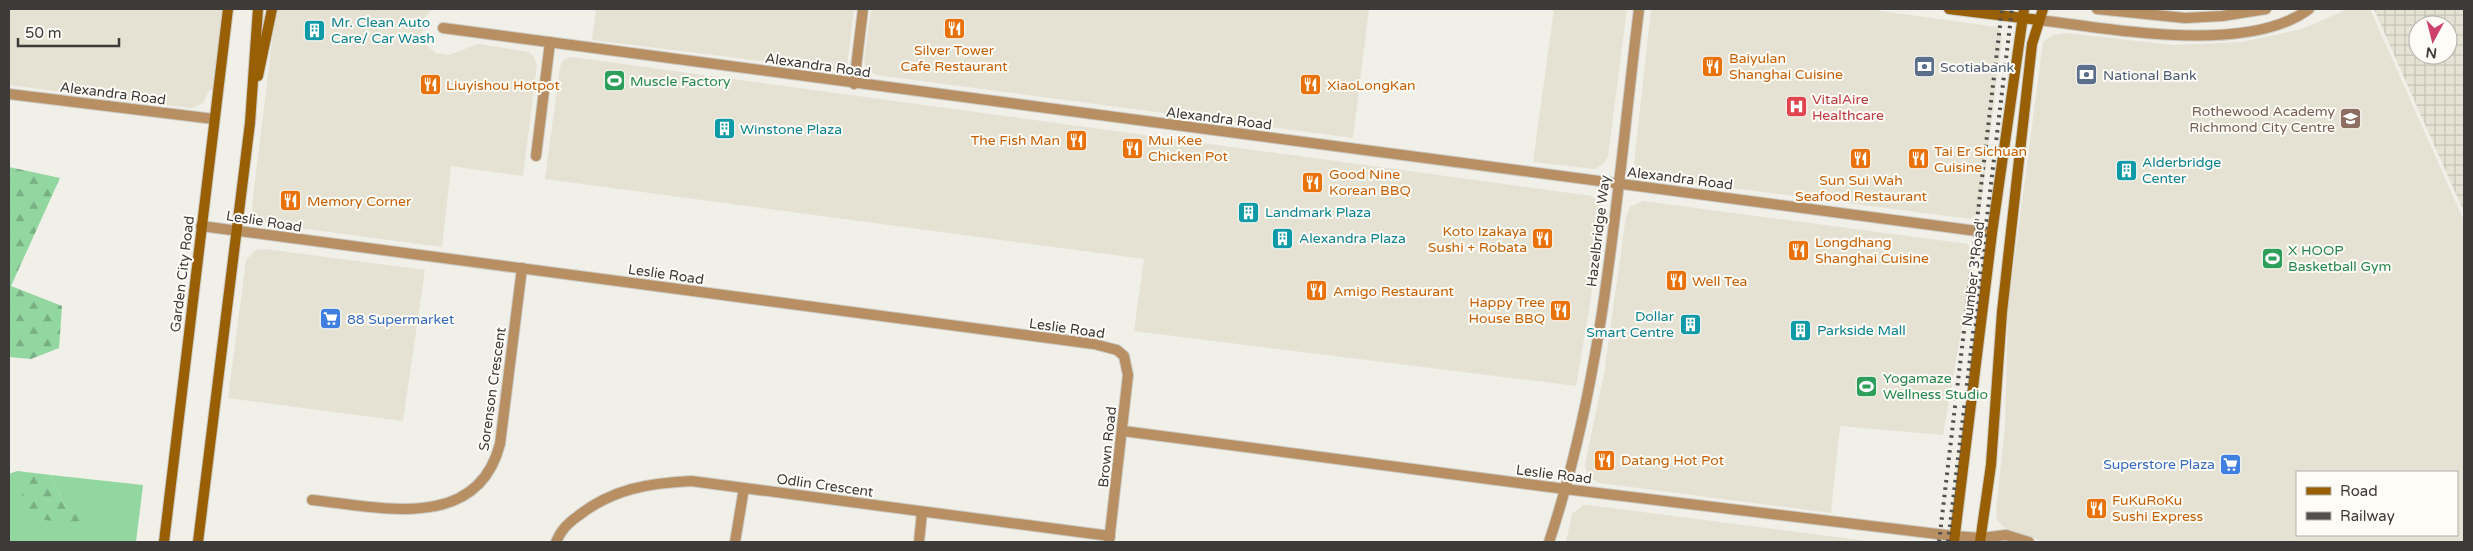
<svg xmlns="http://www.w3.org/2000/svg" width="2473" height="551" font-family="'Varela Round',sans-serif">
<defs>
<pattern id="industrial-grid" width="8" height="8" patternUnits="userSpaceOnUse" patternTransform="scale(1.25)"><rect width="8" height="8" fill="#e5e2d4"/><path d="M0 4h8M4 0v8" fill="none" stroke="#c5c3b7"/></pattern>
<pattern id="forest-firs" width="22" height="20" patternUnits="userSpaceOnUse" patternTransform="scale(1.25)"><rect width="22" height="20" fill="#92d6a0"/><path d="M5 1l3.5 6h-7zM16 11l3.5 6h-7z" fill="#78af83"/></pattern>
</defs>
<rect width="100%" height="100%" fill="#f0efe8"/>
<g fill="#e5e2d4" fill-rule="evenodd">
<polygon points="9,9 223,9 213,90 209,90 203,103 191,108 9,85"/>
<polygon points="276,9 433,9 425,17 422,34 426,45 436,53 449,55 478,44 529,52 534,57 537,65 523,176 451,166 442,247 268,224 260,221 253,214 252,206"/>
<polygon points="596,9 854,9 847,66 845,70 842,71 592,40"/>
<polygon points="871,9 1369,9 1353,138 876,75 866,68 864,61"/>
<polygon points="1554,9 1627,9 1608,157 1602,165 1595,169 1533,162"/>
<polygon points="1651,9 1867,9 1997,27 2000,31 2002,40 1980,212 1970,219 1648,177 1640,174 1634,163"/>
<path d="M2348,9H2370L2464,221V542H2042L2030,536L2006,529L1997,520L1996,511L2005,427L2008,308L2043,42L2053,35L2067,33L2172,45L2242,42L2302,29ZM2297,472H2457V535H2297Z"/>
<polygon points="572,57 1592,196 1600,204 1601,217 1590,304 1576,386 1134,331 1144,259 545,179 560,67 563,60"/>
<polygon points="1643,201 1968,244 1974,258 1943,435 1840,426 1831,513 1600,483 1591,479 1587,475 1585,464 1604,374 1626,216 1630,207"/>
<polygon points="265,249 425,270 403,421 228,398 246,260 256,250"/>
<polygon points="1583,505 1588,505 1876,542 1566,542 1572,514"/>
</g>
<path fill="url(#industrial-grid)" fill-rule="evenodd" d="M2374,9H2464V212L2407,84ZM2418,25H2448V55H2418Z"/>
<polygon fill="#92d6a0" points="17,471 86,524 64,504 51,475 143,485 136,542 9,542 9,474"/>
<g fill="url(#forest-firs)">
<polygon points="9,167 60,178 11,286 62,306 59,348 31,359 9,357"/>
<polygon points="17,471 51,475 64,504 87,524 23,518 22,478"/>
</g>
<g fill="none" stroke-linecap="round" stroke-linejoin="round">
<defs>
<g id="minor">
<polyline points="443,28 1992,233"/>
<polyline points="854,84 863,9"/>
<polyline points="9,94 214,119"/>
<polyline points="536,156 550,42"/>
<polyline points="201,226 1094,344 1117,350 1124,356 1128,375 1109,542"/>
<polyline points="1123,431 1565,489"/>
<path d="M312,500C380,507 477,533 500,444L522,268"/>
<path d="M556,542C561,530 567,524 578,516C612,489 649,483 691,481L1110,536"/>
<polyline points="735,542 744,488"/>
<polyline points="919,542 922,512"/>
</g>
<g id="tertiary">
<polyline points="2097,9 2185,18 2222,16 2266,9"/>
<path d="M2039,20C2112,29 2248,55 2309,9"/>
<polyline points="1565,489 1954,536 1981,538 2006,535 2029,542"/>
<path d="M1549,542C1606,371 1617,186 1639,9"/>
</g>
<g id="secondary">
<polyline points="1949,9 2039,20"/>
<polyline points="258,76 272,9"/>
<polyline points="164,542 228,9"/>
<polyline points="198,542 250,123 258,9"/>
<polyline points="1954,542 1992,233 2024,9"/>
<polyline points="1980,542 1991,465 2002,312 2032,44 2043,9"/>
</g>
</defs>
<use href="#minor" stroke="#cccbc5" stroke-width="12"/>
<use href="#tertiary" stroke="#cccbc5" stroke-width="12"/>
<use href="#secondary" stroke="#cccbc5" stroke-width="12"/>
<use href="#minor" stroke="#b78f63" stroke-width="10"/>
<use href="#tertiary" stroke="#b78f63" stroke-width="10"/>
<use href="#secondary" stroke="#985f05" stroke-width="10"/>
<g stroke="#52514e" stroke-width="4" stroke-dasharray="2.5 5" stroke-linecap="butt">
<polyline points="1939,542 2002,9"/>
<polyline points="1948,542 2012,9"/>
</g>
</g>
<defs>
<symbol id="restaurant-square" viewBox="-11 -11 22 22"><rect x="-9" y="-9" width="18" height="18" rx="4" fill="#e8710a" stroke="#fefcf6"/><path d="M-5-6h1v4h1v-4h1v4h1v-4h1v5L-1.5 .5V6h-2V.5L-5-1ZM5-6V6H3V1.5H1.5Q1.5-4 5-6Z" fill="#fff"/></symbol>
<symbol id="building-square" viewBox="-11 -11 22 22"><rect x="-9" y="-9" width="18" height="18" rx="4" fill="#0f9aa8" stroke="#fefcf6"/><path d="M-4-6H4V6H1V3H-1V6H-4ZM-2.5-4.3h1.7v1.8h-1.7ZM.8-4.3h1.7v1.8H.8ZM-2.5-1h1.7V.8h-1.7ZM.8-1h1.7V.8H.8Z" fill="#fff"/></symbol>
<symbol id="bank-square" viewBox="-11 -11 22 22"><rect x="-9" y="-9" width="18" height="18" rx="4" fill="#5c6f8a" stroke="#fefcf6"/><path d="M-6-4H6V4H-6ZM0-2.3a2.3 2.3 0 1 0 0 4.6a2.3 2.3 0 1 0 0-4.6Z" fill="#fff"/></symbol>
<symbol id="stadium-square" viewBox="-11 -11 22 22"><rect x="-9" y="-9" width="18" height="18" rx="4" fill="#2e9e5b" stroke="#fefcf6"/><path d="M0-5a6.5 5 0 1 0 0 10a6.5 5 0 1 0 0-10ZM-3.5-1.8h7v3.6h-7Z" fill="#fff"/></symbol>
<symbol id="hospital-square" viewBox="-11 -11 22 22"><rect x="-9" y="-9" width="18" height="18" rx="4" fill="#e0444e" stroke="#fefcf6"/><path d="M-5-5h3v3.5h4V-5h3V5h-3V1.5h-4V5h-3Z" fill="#fff"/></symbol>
<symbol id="school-square" viewBox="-11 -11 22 22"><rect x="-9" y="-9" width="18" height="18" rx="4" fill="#8d6e63" stroke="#fefcf6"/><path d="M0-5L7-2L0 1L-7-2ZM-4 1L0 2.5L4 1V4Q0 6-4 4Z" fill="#fff"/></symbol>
<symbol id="supermarket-square" viewBox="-11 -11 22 22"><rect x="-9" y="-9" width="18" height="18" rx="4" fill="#3f7fe0" stroke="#fefcf6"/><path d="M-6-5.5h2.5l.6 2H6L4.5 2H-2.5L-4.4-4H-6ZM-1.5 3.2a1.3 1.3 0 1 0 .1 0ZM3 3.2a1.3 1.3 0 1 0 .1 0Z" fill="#fff"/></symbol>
</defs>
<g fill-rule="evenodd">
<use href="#restaurant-square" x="942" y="16" width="25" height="25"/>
<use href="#building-square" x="302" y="18" width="25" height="25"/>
<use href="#restaurant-square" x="1700" y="54" width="25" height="25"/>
<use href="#bank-square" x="1912" y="54" width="25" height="25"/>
<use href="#bank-square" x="2074" y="62" width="25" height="25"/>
<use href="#stadium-square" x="602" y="68" width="25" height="25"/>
<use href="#restaurant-square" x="418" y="72" width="25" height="25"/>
<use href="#restaurant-square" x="1298" y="72" width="25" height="25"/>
<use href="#hospital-square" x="1784" y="94" width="25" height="25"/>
<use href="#school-square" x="2338" y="106" width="25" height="25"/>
<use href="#building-square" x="712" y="116" width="25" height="25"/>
<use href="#restaurant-square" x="1064" y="128" width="25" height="25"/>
<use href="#restaurant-square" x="1120" y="136" width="25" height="25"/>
<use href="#restaurant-square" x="1848" y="146" width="25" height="25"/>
<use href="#restaurant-square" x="1906" y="146" width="25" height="25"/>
<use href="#building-square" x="2114" y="158" width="25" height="25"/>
<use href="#restaurant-square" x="1300" y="170" width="25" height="25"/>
<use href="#restaurant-square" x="278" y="188" width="25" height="25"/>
<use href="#building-square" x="1236" y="200" width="25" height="25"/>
<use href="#building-square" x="1270" y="226" width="25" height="25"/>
<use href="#restaurant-square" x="1530" y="226" width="25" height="25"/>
<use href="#restaurant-square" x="1786" y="238" width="25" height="25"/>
<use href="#stadium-square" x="2260" y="246" width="25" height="25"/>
<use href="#restaurant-square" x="1664" y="268" width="25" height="25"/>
<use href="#restaurant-square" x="1304" y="278" width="25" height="25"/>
<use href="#restaurant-square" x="1548" y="298" width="25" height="25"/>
<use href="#supermarket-square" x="318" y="306" width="25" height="25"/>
<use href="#building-square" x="1678" y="312" width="25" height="25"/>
<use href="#building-square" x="1788" y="318" width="25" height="25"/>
<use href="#stadium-square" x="1854" y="374" width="25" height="25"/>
<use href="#restaurant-square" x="1592" y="448" width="25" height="25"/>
<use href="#supermarket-square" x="2218" y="452" width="25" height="25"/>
<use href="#restaurant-square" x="2084" y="496" width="25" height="25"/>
</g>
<g text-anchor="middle" stroke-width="4" stroke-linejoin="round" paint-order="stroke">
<g font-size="14" fill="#0d838f" stroke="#fefcf6" text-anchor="start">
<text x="331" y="27">Mr. Clean Auto<tspan x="331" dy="16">Care/ Car Wash</tspan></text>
<text x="740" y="134">Winstone Plaza</text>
<text x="2142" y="167">Alderbridge<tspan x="2142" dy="16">Center</tspan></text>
<text x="1265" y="217">Landmark Plaza</text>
<text x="1299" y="243">Alexandra Plaza</text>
<text x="1674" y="321" text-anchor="end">Dollar<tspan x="1674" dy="16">Smart Centre</tspan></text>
<text x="1817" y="335">Parkside Mall</text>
</g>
<g font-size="14" fill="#c56008" stroke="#fefcf6" text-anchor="start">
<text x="954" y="55" text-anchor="middle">Silver Tower<tspan x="954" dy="16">Cafe Restaurant</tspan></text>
<text x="1729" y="63">Baiyulan<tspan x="1729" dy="16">Shanghai Cuisine</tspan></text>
<text x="446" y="90">Liuyishou Hotpot</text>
<text x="1327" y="90">XiaoLongKan</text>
<text x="1060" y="145" text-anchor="end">The Fish Man</text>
<text x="1148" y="145">Mui Kee<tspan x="1148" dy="16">Chicken Pot</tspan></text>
<text x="1934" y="156">Tai Er Sichuan<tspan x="1934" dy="16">Cuisine</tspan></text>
<text x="1329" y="179">Good Nine<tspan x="1329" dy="16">Korean BBQ</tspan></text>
<text x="1861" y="185" text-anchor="middle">Sun Sui Wah<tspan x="1861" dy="16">Seafood Restaurant</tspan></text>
<text x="307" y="206">Memory Corner</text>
<text x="1527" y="236" text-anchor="end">Koto Izakaya<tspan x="1527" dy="16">Sushi + Robata</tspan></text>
<text x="1815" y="247">Longdhang<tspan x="1815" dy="16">Shanghai Cuisine</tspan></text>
<text x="1692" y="286">Well Tea</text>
<text x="1333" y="296">Amigo Restaurant</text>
<text x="1545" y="307" text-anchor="end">Happy Tree<tspan x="1545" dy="16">House BBQ</tspan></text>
<text x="1621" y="465">Datang Hot Pot</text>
<text x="2112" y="505">FuKuRoKu<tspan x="2112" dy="16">Sushi Express</tspan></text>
</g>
<g font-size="14" fill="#3c3b39" stroke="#fefcf6">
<text transform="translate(818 65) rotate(8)" y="5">Alexandra Road</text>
<text transform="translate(113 93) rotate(7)" y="5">Alexandra Road</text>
<text transform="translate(1219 118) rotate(7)" y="5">Alexandra Road</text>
<text transform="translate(1680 178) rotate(7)" y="5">Alexandra Road</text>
<text transform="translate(264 221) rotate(9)" y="5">Leslie Road</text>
<text transform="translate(1598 231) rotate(-83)" y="5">Hazelbridge Way</text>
<text transform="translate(182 274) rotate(-83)" y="5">Garden City Road</text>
<text transform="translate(666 274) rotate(8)" y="5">Leslie Road</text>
<text transform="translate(1973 274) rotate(-83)" y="5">Number 3 Road</text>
<text transform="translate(1067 328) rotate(8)" y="5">Leslie Road</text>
<text transform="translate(492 389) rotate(-82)" y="5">Sorenson Crescent</text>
<text transform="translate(1107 447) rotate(-84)" y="5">Brown Road</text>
<text transform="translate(1554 474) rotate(7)" y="5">Leslie Road</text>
<text transform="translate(825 485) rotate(8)" y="5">Odlin Crescent</text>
</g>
<g font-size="14" fill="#4e5e75" stroke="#fefcf6" text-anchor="start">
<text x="1940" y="72">Scotiabank</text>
<text x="2103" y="80">National Bank</text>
</g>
<g font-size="14" fill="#27864d" stroke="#fefcf6" text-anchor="start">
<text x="630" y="86">Muscle Factory</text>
<text x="2288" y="255">X HOOP<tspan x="2288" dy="16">Basketball Gym</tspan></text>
<text x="1883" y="383">Yogamaze<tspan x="1883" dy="16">Wellness Studio</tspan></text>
</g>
<g font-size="14" fill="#be3a42" stroke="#fefcf6" text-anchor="start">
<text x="1812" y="104">VitalAire<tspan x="1812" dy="16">Healthcare</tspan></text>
</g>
<g font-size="14" fill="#785e54" stroke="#fefcf6" text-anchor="end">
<text x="2335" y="116">Rothewood Academy<tspan x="2335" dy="16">Richmond City Centre</tspan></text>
</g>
<g font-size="14" fill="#366cbe" stroke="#fefcf6" text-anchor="start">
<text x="347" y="324">88 Supermarket</text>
<text x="2215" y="469" text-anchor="end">Superstore Plaza</text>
</g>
</g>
<rect width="2473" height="551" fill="none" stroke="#3c3b39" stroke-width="20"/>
<rect x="2296" y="471" width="162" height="65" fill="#fefcf6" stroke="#b0afaa"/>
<rect x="2306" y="487" width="25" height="8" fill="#985f05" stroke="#b0afaa"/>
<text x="2340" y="496" font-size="15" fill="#3c3b39">Road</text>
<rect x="2306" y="512" width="25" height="8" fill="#52514e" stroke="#b0afaa"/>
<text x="2340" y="521" font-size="15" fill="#3c3b39">Railway</text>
<g transform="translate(2433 40) rotate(187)"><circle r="24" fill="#fefcf6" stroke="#b0afaa"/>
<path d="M0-4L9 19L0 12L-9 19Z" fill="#ce416e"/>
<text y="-8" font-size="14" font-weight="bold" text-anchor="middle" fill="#3c3b39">N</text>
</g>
<path d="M18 38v8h101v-8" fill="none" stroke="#3c3b39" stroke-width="2.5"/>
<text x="25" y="38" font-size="15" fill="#3c3b39" stroke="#fefcf6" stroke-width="4" paint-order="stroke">50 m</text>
</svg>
